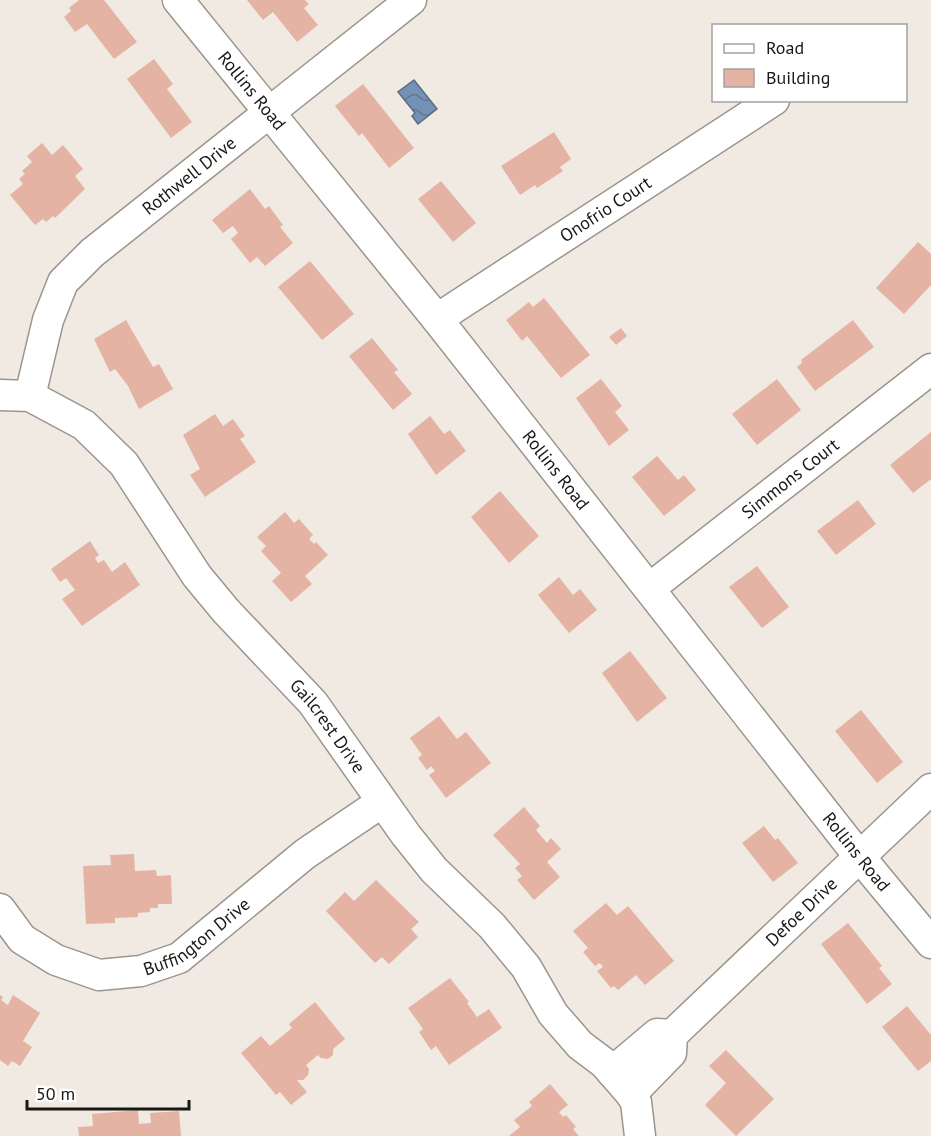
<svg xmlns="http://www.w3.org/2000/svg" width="931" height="1136" font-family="'PT Sans',sans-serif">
<defs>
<pattern id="water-waves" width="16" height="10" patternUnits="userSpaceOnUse" patternTransform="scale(1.5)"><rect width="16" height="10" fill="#7492b5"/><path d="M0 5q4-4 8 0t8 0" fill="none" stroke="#5e7692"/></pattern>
</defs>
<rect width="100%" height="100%" fill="#f1eae2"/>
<polygon fill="url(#water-waves)" stroke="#596d85" stroke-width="1.5" points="414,80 437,109 418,124 412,116 415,113 398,92"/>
<g fill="#e5b3a4">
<polygon points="79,0 104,0 137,42 114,59 87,24 75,32 64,17 71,11 69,8"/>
<polygon points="247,0 305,0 309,4 304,8 318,25 297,42 273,12 263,20"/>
<polygon points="154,59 173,84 167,89 192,122 171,138 127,79"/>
<polygon points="363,84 414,148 389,168 362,133 359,136 335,106"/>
<polygon points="554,132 571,159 560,167 563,171 537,188 535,185 520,195 501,166"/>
<polygon points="42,143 52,155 63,145 83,169 75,176 85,189 55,218 53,216 46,222 43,219 35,225 10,195 23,184 19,179 25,174 22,171 32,162 27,156"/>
<polygon points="441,181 476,223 453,242 418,199"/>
<polygon points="250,189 265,209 269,206 283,225 280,227 293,243 265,266 257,257 250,263 231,239 238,233 233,226 223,233 212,220"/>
<polygon points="918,242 931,254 931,285 904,314 876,288"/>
<polygon points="310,261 354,314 322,340 278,287"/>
<polygon points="544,298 590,355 561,378 527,336 522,341 506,320 529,302 533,307"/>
<polygon points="126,320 153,367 159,364 173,389 139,409 128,386 115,369 110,372 94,339"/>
<polygon points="853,320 874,347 815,391 797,367 802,363 801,360"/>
<polygon points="621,328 627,336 616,345 609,337"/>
<polygon points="372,338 398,370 394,372 412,394 393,410 349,356"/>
<polygon points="601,379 622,406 615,412 629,430 609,446 576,398"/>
<polygon points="777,379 801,410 757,445 732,414"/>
<polygon points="215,414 223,426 233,419 245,436 240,439 256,462 205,497 190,475 200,469 183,435"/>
<polygon points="430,416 444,434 450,430 466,451 436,475 408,434"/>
<polygon points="931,432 931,479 913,493 890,465"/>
<polygon points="657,456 678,480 684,475 696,490 664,516 632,477"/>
<polygon points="500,491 539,536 509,563 471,517"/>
<polygon points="858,500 876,524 836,555 817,531"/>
<polygon points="285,512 294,523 299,519 313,535 309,539 314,544 316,542 328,555 305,576 312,584 291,602 272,581 281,573 261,551 266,546 257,537"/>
<polygon points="90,541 99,555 95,558 98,563 104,560 112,572 125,562 140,585 82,626 62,599 75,590 66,578 60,582 51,569"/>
<polygon points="757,566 789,607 762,628 729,587"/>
<polygon points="559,577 573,595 580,589 597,610 569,633 538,595"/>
<polygon points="630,651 667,698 637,722 602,673"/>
<polygon points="861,710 903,762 877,783 835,731"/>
<polygon points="439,716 457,739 466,732 491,763 446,798 429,775 435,771 431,766 427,770 418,758 422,755 410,738"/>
<polygon points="524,807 540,826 536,830 547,843 551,838 561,849 547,862 560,877 534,900 517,880 522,876 515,868 520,864 493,835"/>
<polygon points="764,826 775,840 778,838 798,863 773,882 742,843"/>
<polygon points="134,854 135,871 156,870 157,876 171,875 172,904 158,904 158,908 150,908 150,912 138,913 138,917 115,918 115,923 86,924 83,866 111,865 110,855"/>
<polygon points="376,880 419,922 411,929 418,937 389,964 382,957 375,963 326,911 345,892 354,901"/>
<polygon points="606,903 617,915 628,906 674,961 645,985 636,975 618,990 614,986 611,988 597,971 603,967 600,963 595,966 583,952 588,948 573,931"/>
<polygon points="848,923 882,966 879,968 892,984 867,1004 821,944"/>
<polygon points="450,978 469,1002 467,1003 477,1017 489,1009 502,1028 449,1065 436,1046 431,1050 419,1032 423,1029 408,1008"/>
<polygon points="0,995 3,997 1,1000 8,1005 13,995 40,1013 23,1041 32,1047 20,1066 12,1061 8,1066 0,1060"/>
<polygon points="315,1002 345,1039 333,1049 333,1055 328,1059 321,1058 318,1055 306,1065 309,1069 308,1075 303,1080 297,1080 307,1092 291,1105 280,1092 276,1095 241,1053 261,1036 270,1046 292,1028 289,1024"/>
<polygon points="907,1006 931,1035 931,1061 918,1071 882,1027"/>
<polygon points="726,1050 774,1099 736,1136 705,1105 726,1083 709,1066"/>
<polygon points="550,1084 568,1105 559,1112 563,1117 566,1115 576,1127 573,1129 579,1136 509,1136 520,1127 514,1120 532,1106 529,1102"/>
<polygon points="138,1110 139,1124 151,1123 150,1113 179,1111 181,1136 79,1136 78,1127 93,1126 92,1114"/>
</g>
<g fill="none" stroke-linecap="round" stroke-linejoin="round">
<defs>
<g id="minor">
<path id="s1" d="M178,0L437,319L859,856L931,943"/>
<path id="s2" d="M437,319L774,100"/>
<path id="s3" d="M0,395L30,396L84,425L124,464L197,576L226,611L313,703L406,835L434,870L492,926L526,967L553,1014L580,1045L604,1063L631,1094L636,1102L640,1136"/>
<path id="s4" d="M30,396L48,320L63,282L92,253L411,0"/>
<path id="s5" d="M650,588L931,369"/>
<path id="s6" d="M0,909L22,939L56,960L99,975L141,971L179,958L305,854L382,802"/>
<polyline points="612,1072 657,1034 672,1035"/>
<path id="s7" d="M631,1094L671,1053L672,1035L931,789"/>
</g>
</defs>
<use href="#minor" stroke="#9b958d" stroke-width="33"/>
<use href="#minor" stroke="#fff" stroke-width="30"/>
</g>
<g text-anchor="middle" stroke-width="4.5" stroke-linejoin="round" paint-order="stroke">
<g font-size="18" fill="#1a1815" stroke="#fff">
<text dy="6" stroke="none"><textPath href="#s1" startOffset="117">Rollins Road</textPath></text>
<text dy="6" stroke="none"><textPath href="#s4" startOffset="284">Rothwell Drive</textPath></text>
<text dy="6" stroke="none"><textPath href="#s2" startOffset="201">Onofrio Court</textPath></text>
<text dy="6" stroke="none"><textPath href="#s1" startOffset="603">Rollins Road</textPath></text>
<text dy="6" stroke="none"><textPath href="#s5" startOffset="178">Simmons Court</textPath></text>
<text dy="6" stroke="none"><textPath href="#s3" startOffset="480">Gailcrest Drive</textPath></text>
<text dy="6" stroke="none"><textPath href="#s1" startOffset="1089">Rollins Road</textPath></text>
<text dy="6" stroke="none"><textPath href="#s7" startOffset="254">Defoe Drive</textPath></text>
<text dy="6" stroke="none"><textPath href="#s6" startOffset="231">Buffington Drive</textPath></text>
</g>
</g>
<rect x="712" y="24" width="195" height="78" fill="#ffffff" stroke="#a3a3a1" stroke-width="1.5"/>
<rect x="724" y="44" width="30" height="9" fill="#ffffff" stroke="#a3a3a1" stroke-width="1.5"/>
<text x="766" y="54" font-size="18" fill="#1a1815">Road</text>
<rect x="724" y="69" width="30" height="18" fill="#e5b3a4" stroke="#a3a3a1" stroke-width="1.5"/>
<text x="766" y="84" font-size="18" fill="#1a1815">Building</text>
<path d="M27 1100v9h162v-9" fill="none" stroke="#1a1815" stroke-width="3"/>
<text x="36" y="1100" font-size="18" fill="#1a1815" stroke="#ffffff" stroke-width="4.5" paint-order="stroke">50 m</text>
</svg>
